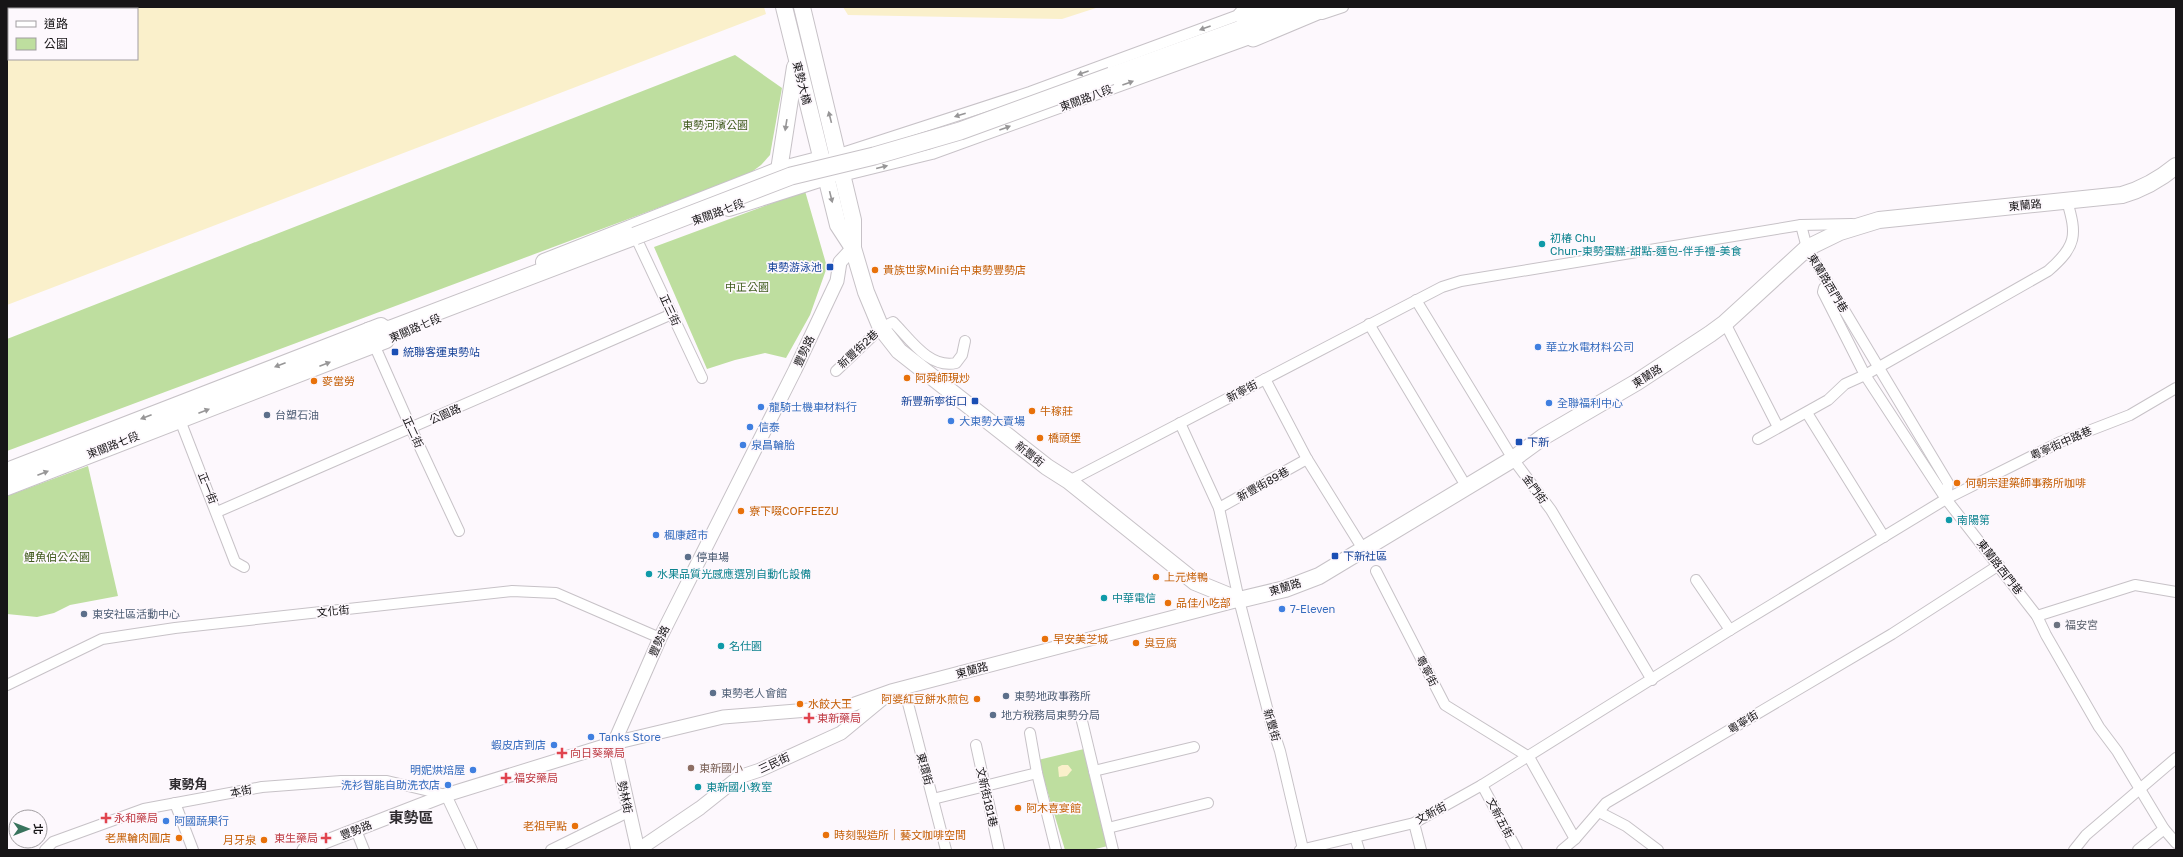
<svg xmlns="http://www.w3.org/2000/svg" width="2183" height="857" font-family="'Golos Text','Noto Sans TC',sans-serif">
<rect width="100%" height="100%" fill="#fdf8fd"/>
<g fill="#bede9f">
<polygon points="735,55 782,88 770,155 761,165 749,174 7,451 7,339"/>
<polygon points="805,191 827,267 810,315 786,358 765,353 735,360 707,369 654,247"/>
<polygon points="88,466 118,596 70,605 54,613 37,617 7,614 7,496"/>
<polygon points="1084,749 1108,846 1091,850 1065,850 1038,760"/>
</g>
<g fill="#faf0cb" fill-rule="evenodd">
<path d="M7,7H764L766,14L7,305ZM9,9H137V59H9Z"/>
<polygon points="843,7 1099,7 1062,19 848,15"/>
<polygon points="1062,765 1068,765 1072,770 1067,776 1059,777 1058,767"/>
</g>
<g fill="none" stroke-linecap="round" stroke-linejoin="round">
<polyline stroke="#45b7ed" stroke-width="15" points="10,9 22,7"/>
<defs>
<g id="minor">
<polyline points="1322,14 1343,7"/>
<polyline points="833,156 1030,92 1247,12"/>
<polyline points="838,177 932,154 1258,36"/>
<polyline points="1801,225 1807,248 1948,483 1946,499"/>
<polyline points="638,242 702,378"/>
<polyline points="1829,285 1824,288 1823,292 1865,375 1946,499 2037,616 2046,635 2099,727 2117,751 2164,829 2176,843"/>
<polyline points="1416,300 1513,459 1551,510 1652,680"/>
<polyline points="1725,323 1778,427"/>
<polyline points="1369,324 1466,486"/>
<polyline points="372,340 411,428 459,531"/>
<path d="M836,371L881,328L893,322C910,339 929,369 956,363L962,355L965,341"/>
<polyline points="1265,379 1307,459 1363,549"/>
<polyline points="1807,413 1884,537"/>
<polyline points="178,415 235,562 244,567"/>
<polyline points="1180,423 1219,508 1239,600 1271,723 1280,751 1303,849"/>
<path d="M1758,439L1828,400L1845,384L1865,375L2048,271C2077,246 2077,235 2067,201"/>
<polyline points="1069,481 1442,287 1461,281 1801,225 1852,224"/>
<polyline points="1219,508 1307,459"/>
<polyline points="217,512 672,314"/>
<polyline points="1376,571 1445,705 1529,757 1575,839 1606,803 1892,634 1999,565"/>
<polyline points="1696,580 1730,630"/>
<polyline points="2037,616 2135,585 2176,592"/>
<polyline points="7,685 102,639 175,628 512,591 556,593 660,638"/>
<polyline points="904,688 946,850"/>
<polyline points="1082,721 1113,850"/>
<polyline points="1030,733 1037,773 1056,850"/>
<polyline points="976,745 999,850"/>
<polyline points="1094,771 1194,747"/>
<polyline points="1482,785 1517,850"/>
<polyline points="933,799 1037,773"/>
<polyline points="175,803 193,850"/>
<polyline points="1599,812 1626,826 1658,850"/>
<polyline points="1414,823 1421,850"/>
<polyline points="1108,828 1208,803"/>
<polyline points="356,830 364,850"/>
<polyline points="1355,837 1359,850"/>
<polyline points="45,850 53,842 144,809 262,787 341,781 387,781 446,795 472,850"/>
<polyline points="551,850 628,812"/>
<polyline points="1300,850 1414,823 1482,785 1730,630 1946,499 2060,442 2130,415 2176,388"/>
<polyline points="1562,850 1575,839"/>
<polyline points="2074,850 2086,835 2176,758"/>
<polyline points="2138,850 2164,829"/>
</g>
<g id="tertiary">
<polyline points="614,743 660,638 795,370 837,281 840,262 853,248"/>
<polyline points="614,743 638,850"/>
<polyline points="304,850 446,795 614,743 723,717 846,707 891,691 1239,600"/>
<polyline points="638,850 700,808 739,777 760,770 841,733 887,695"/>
</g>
<g id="primary">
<polyline points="784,7 838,225 853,248"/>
<path d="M802,7L853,220V248L866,292L881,328L899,351L1047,467L1069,481L1195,582L1239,600L1285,589L1319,576L1513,459L1543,437L1637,382L1710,334L1725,323L1807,248L1840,232L1879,220L2122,195C2143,189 2159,180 2176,166"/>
<polyline points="779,170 795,67"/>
<polyline points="729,208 826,177"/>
<polyline points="544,262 779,170 822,159"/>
<polyline points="7,471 381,326"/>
<polyline points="7,487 386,340"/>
</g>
<g id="trunk">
<polyline points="1242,15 1272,8"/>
<polyline points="1253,38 1327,7"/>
<polyline points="1111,76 1302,7"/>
<polyline points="369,331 391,329 635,236"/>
<polyline points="375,345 391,329"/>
</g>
</defs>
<use href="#minor" stroke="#c7c2c7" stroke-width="12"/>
<use href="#tertiary" stroke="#c7c2c7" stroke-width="15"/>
<use href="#primary" stroke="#c7c2c7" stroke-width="18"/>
<use href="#trunk" stroke="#c7c2c7" stroke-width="19"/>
<use href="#minor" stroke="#fff" stroke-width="10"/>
<use href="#tertiary" stroke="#fff" stroke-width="13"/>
<use href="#primary" stroke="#fff" stroke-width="16"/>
<use href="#trunk" stroke="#fff" stroke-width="17"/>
<defs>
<polyline id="trunk-bridge" points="635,236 791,176 874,156 960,131 1111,76"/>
</defs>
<use href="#trunk-bridge" stroke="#c7c2c7" stroke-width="19" stroke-linecap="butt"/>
<use href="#trunk-bridge" stroke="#fff" stroke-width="17"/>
</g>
<defs><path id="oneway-solid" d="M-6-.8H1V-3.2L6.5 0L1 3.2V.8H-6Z"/></defs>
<g fill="#979697">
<use href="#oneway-solid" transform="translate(1205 28) rotate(160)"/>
<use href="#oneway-solid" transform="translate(1083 73) rotate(160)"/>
<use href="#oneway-solid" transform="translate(1128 83) rotate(-20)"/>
<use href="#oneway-solid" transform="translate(960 115) rotate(162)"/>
<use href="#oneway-solid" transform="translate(830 117) rotate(-104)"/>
<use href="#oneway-solid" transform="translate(786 125) rotate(99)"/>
<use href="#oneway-solid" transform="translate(1005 128) rotate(-20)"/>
<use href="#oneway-solid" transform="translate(882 167) rotate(-14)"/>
<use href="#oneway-solid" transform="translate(831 197) rotate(76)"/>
<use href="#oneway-solid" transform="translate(325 364) rotate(-21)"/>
<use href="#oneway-solid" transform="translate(280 365) rotate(159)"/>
<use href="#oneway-solid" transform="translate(204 411) rotate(-21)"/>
<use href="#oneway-solid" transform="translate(146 417) rotate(159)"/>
<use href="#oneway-solid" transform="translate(43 473) rotate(-21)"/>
</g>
<g fill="#0f9aa8" stroke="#fdf8fd" stroke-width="1.5">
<circle cx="1542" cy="244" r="4"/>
<circle cx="1949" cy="520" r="4"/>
<circle cx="649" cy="574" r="4"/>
<circle cx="1104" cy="598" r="4"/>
<circle cx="721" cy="646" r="4"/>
<circle cx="698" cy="787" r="4"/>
</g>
<g fill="#1a4fb4" stroke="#fdf8fd" stroke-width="1.5">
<rect x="826" y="263" width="8" height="8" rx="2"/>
<rect x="391" y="348" width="8" height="8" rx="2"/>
<rect x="971" y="397" width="8" height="8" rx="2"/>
<rect x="1515" y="438" width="8" height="8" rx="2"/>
<rect x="1331" y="552" width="8" height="8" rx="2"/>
</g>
<g fill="#e8710a" stroke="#fdf8fd" stroke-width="1.5">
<circle cx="875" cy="270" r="4"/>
<circle cx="907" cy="378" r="4"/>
<circle cx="314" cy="381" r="4"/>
<circle cx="1032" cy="411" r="4"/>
<circle cx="1040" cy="438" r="4"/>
<circle cx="1957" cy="483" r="4"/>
<circle cx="741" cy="511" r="4"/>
<circle cx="1156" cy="577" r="4"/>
<circle cx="1168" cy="603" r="4"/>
<circle cx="1045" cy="639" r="4"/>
<circle cx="1136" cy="643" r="4"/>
<circle cx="977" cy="699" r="4"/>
<circle cx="800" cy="704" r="4"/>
<circle cx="1018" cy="808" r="4"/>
<circle cx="575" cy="826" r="4"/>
<circle cx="826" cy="835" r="4"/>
<circle cx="179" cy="838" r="4"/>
<circle cx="264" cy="840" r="4"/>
</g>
<g fill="#3f7fe0" stroke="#fdf8fd" stroke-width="1.5">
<circle cx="1538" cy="347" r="4"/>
<circle cx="1549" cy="403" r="4"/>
<circle cx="761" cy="407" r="4"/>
<circle cx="951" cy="421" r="4"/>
<circle cx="750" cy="427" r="4"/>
<circle cx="743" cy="445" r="4"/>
<circle cx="656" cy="535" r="4"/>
<circle cx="1282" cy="609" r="4"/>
<circle cx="591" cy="737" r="4"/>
<circle cx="554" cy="745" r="4"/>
<circle cx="473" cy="770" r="4"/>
<circle cx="448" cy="785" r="4"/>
<circle cx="166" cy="821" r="4"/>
</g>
<g fill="#5c6f8a" stroke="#fdf8fd" stroke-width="1.5">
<circle cx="267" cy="415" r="4"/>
<circle cx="688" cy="557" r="4"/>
<circle cx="84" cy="614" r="4"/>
<circle cx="713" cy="693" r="4"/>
<circle cx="1006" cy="696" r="4"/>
<circle cx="993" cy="715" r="4"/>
</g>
<circle fill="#6b7280" stroke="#fdf8fd" stroke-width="1.5" cx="2057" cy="625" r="4"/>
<g fill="#e0444e" stroke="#fdf8fd" stroke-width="1.5">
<path d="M807 712h4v4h4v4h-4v4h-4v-4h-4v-4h4z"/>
<path d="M560 747h4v4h4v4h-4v4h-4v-4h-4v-4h4z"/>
<path d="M504 772h4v4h4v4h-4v4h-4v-4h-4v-4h4z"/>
<path d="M104 812h4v4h4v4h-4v4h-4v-4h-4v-4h4z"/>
<path d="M324 832h4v4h4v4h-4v4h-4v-4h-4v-4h4z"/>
</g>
<circle fill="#8d6e63" stroke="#fdf8fd" stroke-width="1.5" cx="691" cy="768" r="4"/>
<g text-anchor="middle" stroke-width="3.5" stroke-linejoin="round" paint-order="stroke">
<g font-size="11" fill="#171517" stroke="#fdf8fd">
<text transform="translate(802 83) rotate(76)" y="4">東勢大橋</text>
<text transform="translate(1086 98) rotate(-20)" y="4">東關路八段</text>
<text transform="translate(2025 205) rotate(-6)" y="4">東蘭路</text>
<text transform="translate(718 212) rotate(-20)" y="4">東關路七段</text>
<text transform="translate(1828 283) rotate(59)" y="4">東蘭路西門巷</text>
<text transform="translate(670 310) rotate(65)" y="4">正三街</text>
<text transform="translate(415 328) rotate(-23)" y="4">東關路七段</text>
<text transform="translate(858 349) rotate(-43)" y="4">新豐街2巷</text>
<text transform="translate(804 351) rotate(-65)" y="4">豐勢路</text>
<text transform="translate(1647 376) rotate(-32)" y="4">東蘭路</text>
<text transform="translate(1242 391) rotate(-28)" y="4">新寧街</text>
<text transform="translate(445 414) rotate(-24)" y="4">公園路</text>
<text transform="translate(413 432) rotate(65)" y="4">正二街</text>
<text transform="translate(2061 443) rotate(-24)" y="4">粵寧街中路巷</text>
<text transform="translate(113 445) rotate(-21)" y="4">東關路七段</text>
<text transform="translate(1030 454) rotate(38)" y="4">新豐街</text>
<text transform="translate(1263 484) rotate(-29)" y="4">新豐街89巷</text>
<text transform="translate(208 488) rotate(68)" y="4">正一街</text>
<text transform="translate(1535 489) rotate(54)" y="4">金門街</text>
<text transform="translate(2000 567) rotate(52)" y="4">東蘭路西門巷</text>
<text transform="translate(1285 587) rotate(-17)" y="4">東蘭路</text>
<text transform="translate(333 611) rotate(-6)" y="4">文化街</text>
<text transform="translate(659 641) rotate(-65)" y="4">豐勢路</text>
<text transform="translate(972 670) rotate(-15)" y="4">東蘭路</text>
<text transform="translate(1427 671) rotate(62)" y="4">粵寧街</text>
<text transform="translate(1743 722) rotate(-31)" y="4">粵寧街</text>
<text transform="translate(1272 725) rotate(74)" y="4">新豐街</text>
<text transform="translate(774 763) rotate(-25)" y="4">三民街</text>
<text transform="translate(925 769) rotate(75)" y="4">東環街</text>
<text transform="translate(241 791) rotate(-11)" y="4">本街</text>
<text transform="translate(625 797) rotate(78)" y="4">勢林街</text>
<text transform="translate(987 797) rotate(77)" y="4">文新街181巷</text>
<text transform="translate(1431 813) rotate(-28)" y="4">文新街</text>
<text transform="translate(1500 818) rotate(62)" y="4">文新五街</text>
<text transform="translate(356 830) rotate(-21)" y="4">豐勢路</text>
</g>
<g font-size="11" fill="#3f5a1c" stroke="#fdf8fd">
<text x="715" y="129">東勢河濱公園</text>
<text x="747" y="291">中正公園</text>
<text x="57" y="561">鯉魚伯公公園</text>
</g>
<g font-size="11" fill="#0d838f" stroke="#fdf8fd" text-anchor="start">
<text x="1550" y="242">初椿 Chu<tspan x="1550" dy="13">Chun-東勢蛋糕-甜點-麵包-伴手禮-美食</tspan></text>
<text x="1957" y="524">南陽第</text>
<text x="657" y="578">水果品質光感應選別自動化設備</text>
<text x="1112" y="602">中華電信</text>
<text x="729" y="650">名仕園</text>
<text x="706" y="791">東新國小教室</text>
</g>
<g font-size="11" fill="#164399" stroke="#fdf8fd" text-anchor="start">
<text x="822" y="271" text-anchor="end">東勢游泳池</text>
<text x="403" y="356">統聯客運東勢站</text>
<text x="967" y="405" text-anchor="end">新豐新寧街口</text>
<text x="1527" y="446">下新</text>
<text x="1343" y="560">下新社區</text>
</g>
<g font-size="11" fill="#c56008" stroke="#fdf8fd" text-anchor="start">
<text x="883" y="274">貴族世家Mini台中東勢豐勢店</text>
<text x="915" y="382">阿舜師現炒</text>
<text x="322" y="385">麥當勞</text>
<text x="1040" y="415">牛稼莊</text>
<text x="1048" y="442">橋頭堡</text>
<text x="1965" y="487">何朝宗建築師事務所咖啡</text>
<text x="749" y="515">寮下啜COFFEEZU</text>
<text x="1164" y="581">上元烤鴨</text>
<text x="1176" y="607">品佳小吃部</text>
<text x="1053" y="643">早安美芝城</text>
<text x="1144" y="647">臭豆腐</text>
<text x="969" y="703" text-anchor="end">阿婆紅豆餅水煎包</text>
<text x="808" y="708">水餃大王</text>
<text x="1026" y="812">阿木喜宴館</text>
<text x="567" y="830" text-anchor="end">老祖早點</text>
<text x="834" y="839">時刻製造所｜藝文咖啡空間</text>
<text x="171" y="842" text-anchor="end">老黑輪肉圓店</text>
<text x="256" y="844" text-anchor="end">月牙泉</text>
</g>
<g font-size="11" fill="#366cbe" stroke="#fdf8fd" text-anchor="start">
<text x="1546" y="351">華立水電材料公司</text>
<text x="1557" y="407">全聯福利中心</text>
<text x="769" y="411">龍騎士機車材料行</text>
<text x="959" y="425">大東勢大賣場</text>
<text x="758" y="431">信泰</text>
<text x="751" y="449">泉昌輪胎</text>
<text x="664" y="539">楓康超市</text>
<text x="1290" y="613">7-Eleven</text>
<text x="599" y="741">Tanks Store</text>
<text x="546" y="749" text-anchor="end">蝦皮店到店</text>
<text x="465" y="774" text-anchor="end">明妮烘焙屋</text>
<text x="440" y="789" text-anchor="end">洗衫智能自助洗衣店</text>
<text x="174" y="825">阿國蔬果行</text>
</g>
<g font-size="11" fill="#4e5e75" stroke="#fdf8fd" text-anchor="start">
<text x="275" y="419">台塑石油</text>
<text x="696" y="561">停車場</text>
<text x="92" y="618">東安社區活動中心</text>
<text x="721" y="697">東勢老人會館</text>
<text x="1014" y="700">東勢地政事務所</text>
<text x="1001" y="719">地方稅務局東勢分局</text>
</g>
<g font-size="11" fill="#5b616d" stroke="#fdf8fd" text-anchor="start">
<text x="2065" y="629">福安宮</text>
</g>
<g font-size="11" fill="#be3a42" stroke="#fdf8fd" text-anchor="start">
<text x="817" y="722">東新藥局</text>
<text x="570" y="757">向日葵藥局</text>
<text x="514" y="782">福安藥局</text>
<text x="114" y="822">永和藥局</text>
<text x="318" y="842" text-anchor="end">東生藥局</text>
</g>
<g font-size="11" fill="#785e54" stroke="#fdf8fd" text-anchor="start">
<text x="699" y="772">東新國小</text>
</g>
<g font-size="13" font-weight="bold" fill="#302d31" stroke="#fdf8fd">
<text x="188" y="789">東勢角</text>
</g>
<g font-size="15" font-weight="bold" fill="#302d31" stroke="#fdf8fd">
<text x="411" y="823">東勢區</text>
</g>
</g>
<rect width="2183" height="857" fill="none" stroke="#171517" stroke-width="16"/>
<rect x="8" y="8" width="130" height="52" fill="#fdf8fd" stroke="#a19da1"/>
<rect x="16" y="21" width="20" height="6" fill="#ffffff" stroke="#a19da1"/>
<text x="44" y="28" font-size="12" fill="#171517">道路</text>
<rect x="16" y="38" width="20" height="12" fill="#bede9f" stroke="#a19da1"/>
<text x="44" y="48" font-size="12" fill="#171517">公園</text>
<g transform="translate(28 829) rotate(90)"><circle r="19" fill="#fdf8fd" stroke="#a19da1"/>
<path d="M0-3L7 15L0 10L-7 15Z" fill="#38735d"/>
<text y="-6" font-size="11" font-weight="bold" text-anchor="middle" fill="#171517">北</text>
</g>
</svg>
